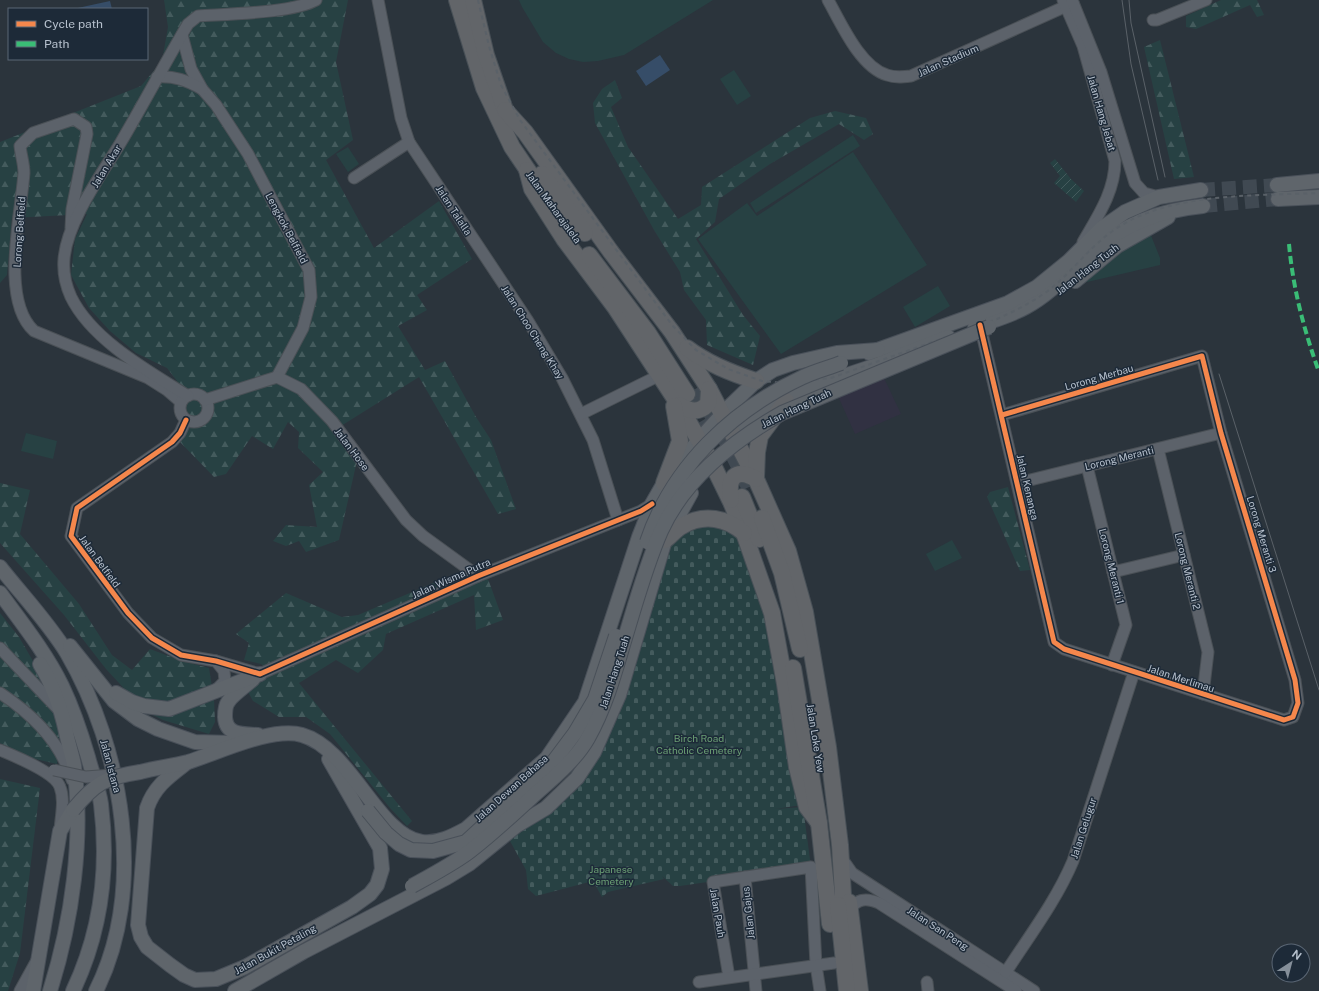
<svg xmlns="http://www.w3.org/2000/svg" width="1319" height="991" font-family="'Public Sans',sans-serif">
<defs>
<pattern id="forest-firs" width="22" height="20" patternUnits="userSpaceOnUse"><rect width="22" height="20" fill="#274143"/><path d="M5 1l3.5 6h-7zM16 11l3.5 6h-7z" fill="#445b5d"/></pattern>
<pattern id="cemetery-stones" width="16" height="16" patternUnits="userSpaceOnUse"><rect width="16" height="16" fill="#274143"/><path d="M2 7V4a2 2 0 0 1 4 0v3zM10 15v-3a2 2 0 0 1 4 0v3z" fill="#445b5d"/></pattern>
<pattern id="garden-furrows" width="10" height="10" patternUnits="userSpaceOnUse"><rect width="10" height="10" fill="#274143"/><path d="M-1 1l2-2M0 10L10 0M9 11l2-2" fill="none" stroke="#445b5d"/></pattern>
</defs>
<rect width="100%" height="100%" fill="#2b343c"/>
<polygon fill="#313142" points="884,378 901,414 855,434 837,394"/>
<g fill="url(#forest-firs)">
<polygon points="164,0 348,0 336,62 353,140 326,160 374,248 439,201 472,259 417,295 427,310 398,326 425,370 445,361 476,417 491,440 516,509 498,514 419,377 341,426 359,452 339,540 306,552 299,541 286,546 273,541 286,525 317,527 309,485 323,472 298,448 299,432 288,422 273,449 252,436 226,474 214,477 180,442 188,415 177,381 167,368 136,353 110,331 89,308 71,275 75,239 87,214 12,218 7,275 0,283 0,142 141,86 162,61 168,27"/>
<polygon points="1221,0 1257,0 1264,15 1257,17 1250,5 1196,29 1186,27 1186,16"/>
<polygon points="1160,40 1194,177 1174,179 1144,47"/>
<polygon points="615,80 622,98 611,107 628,147 678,219 701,205 702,187 810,118 835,111 866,118 873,134 864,140 839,124 770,164 719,199 715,222 696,239 743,315 760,336 753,365 707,345 706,320 684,290 680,272 654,230 595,123 593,103 602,89"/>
<polygon points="0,483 30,490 20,534 79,604 112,655 132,670 150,649 182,661 209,668 214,699 215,722 209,734 163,720 145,711 106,669 64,615 0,543"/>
<polygon points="1008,487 1030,570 1020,571 987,497 990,492"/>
<polygon points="484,568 503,620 476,630 474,595 386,634 383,650 358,673 336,660 299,683 412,821 407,826 390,808 330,734 306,717 279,717 253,701 247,690 273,674 261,664 244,660 249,643 236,634 286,593 342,617 358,615 438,581 449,582"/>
<polygon points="0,613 19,637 33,661 60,726 57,764 35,759 0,743"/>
<polygon points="0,779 40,788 20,953 8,991 0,991"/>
</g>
<polygon fill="url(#cemetery-stones)" points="704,519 744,533 765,600 802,805 775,809 803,807 811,867 680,886 673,886 662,876 664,879 608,892 602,897 593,881 536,896 528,889 526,870 506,834 577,778 671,540"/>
<g fill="#274143">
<polygon points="519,0 713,0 624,55 598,61 583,62 569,59 556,53 543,42 522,7"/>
<polygon points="734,70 751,96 737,105 720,79"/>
<polygon points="853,135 860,146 756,213 750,203"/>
<polygon points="348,147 359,164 348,172 336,154"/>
<polygon points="853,152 927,265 781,354 698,239 747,203 757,216"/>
<polygon points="1150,233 1160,258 1160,265 1083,283 1139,238"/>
<polygon points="938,286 950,306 915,327 903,307"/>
<polygon points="26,433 57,441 53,459 21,451"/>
<polygon points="952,540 962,558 935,571 926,554"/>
</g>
<polygon fill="url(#garden-furrows)" points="1055,159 1071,179 1084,191 1076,202 1054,183 1060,176 1050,163"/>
<g fill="#364d68">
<polygon points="110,1 112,9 73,9"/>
<polygon points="660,55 670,70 646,86 636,71"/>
</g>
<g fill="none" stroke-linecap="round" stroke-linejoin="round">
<g stroke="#404952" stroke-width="14" stroke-dasharray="14 7" stroke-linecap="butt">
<polyline points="1201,190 1277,185"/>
<polyline points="1203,206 1278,199"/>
</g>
<g stroke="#404952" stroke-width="16" stroke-dasharray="16 8" stroke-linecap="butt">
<polyline points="697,388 725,438 752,493"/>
<polyline points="690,400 715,442"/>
</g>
<defs>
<g id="minor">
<polyline points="378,0 401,118 409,142"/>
<path d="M828,0C841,23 860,67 887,75C895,78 903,77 911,76L1073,3"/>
<path d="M1063,0L1083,46L1115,161C1115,191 1098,216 1083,242"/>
<polyline points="1072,0 1101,72 1135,183 1144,193 1159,197"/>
<polyline points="1153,20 1157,20 1206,0"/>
<polyline points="182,35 191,69 202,89 216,105 248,154 309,270 311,297 303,328 277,377"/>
<path d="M157,77C175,76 186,80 202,89"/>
<polyline points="354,178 409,142 528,321 562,378 593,440 618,520"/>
<path d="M71,228L72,209L87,134L86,127L74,119L33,133L20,146C21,155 24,164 24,173C21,215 0,300 34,331L148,378L167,390L181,402"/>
<polyline points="980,325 1054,642 1064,649 1284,720 1293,717 1298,703 1295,680 1221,433 1202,356 1002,415"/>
<circle cx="194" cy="408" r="14"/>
<path d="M188,396C148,371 92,340 71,297C66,286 63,271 64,259C67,221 102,174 121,142C144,103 165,63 188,24L198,16C227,14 293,13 316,0"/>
<polyline points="205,400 277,377 301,389 332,421 406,520 423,536 478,576"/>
<polyline points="581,414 660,375"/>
<polyline points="186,420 180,433 172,442 77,508 71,536 128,613 152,638 181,655 216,661 260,674 478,576 641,511 652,504"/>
<polyline points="1158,449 1208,652 1203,694"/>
<polyline points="1087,466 1126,625 1112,665"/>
<polyline points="1018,483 1221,433"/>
<polyline points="1113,572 1184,555"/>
<polyline points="0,648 59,710"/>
<polyline points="216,661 224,671 225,681 217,689"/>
<path d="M0,693C32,714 61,742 72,780"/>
<path d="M0,750C14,756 55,772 60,787C65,800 61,816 60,830"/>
<polyline points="845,863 852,873 1034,991"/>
<polyline points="745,877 756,991"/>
<path d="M850,910C857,898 867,898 879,903L1016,991"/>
<path d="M1006,972C1030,935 1056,901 1073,861L1134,672"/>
<polyline points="729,977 713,882 811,867 816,965 820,991"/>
<polyline points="699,982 834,963"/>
<polyline points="927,982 928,991"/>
<polyline points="20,991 36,962"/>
</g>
<g id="major">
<polyline points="1277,185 1319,181"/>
<polyline points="1278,199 1319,197"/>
<polyline points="1075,281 1117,246 1168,217"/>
<path d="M975,327C991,321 1010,316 1026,307C1052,293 1071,270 1093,251C1125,223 1161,210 1203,206"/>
<polyline points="869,353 1008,303 1037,287 1069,261 1102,228 1125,212 1159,197 1201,190"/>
<polyline points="741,432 764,415 808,388 874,366 948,337"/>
<path d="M0,567C22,595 48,622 67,653C123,749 147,889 96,991"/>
<path d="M0,593C22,623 46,653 62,686C73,709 81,733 88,757C92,773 99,789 101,804C109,869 101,932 73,991"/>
<polyline points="70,646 114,701 138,719 158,729 195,742 232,743"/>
<path d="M40,664C53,685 61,709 66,732C68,743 72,754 74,765C84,838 72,921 50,991"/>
<path d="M253,679C247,685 232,695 228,702C225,706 225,712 225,717C226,736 243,734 258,735"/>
<polyline points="116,693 132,702 144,706 169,709 260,674"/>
<path d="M185,764C168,777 154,787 147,808L138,925L141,937L147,947L170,965L184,975L195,980L216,979L245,967L352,907L370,894L377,885L382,869L380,848L329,759"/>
<path d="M140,772C156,768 173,766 188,762C217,753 273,726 302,735C351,749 378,836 422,842C438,844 453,836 466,829L547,758L585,702L639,537L652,504L664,483L699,440L730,406L756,381L773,370L793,363L837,353L878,350"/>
<polyline points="33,991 60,831 73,810"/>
<polyline points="235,991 303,952 446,878 469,864 516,826 546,808 577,778 594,752 619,695 665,540 691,493"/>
</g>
<g id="highway">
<polyline points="457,0 484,88 512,147 533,178"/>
<polyline points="473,0 486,55 504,107"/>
<polyline points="505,110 525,132 611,252 672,332 709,389 756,479 788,551 805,612 828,747 840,845 843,895 840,916"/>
<polyline points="527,170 532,189 564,239 615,307 679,405 713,465 731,502 744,533 772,613 785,684 797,767 807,807 819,823"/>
<polyline points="542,174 585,233"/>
<polyline points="589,255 648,333 687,394"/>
<path d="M687,348C708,364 731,373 756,381"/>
<path d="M679,405C690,411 698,414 708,404L709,389"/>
<polyline points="756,478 757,452 760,436 786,401"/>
<polyline points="664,483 680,441 674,406"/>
<polyline points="742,497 759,539"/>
<path d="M731,500C727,478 735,467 756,479"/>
<polyline points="762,518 782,573 800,649"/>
<path d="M665,540C671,536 676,529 682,526C704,513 727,518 744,533"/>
<polyline points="793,668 819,823 830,924"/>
<polyline points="849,902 860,991"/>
<polyline points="838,905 847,991"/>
</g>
</defs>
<use href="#minor" stroke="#4a5056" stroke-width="13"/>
<use href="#major" stroke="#495059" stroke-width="16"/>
<use href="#highway" stroke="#485057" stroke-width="18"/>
<use href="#minor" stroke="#5c626a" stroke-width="11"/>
<use href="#major" stroke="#5f656b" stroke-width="14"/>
<use href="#highway" stroke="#626569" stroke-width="16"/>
<g stroke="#5a6168" stroke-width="1">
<polyline points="1122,0 1131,64 1158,180"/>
<polyline points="1129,0 1131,23 1165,177"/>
<polyline points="1219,374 1319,690"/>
</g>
<path stroke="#5a6168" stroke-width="2" stroke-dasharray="4 4" stroke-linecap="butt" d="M478,0L489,46L501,85L520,120L672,325L696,350L728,369L762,381L783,383L831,378L997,319C1017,310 1037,300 1054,286C1075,268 1091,246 1114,230C1169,192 1254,196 1319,193"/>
<defs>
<polyline id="minor-bridge" points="54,770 86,777 112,775"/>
<g id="major-bridge">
<path d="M647,542C672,467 732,410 803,377C815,371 828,368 841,363"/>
<path d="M73,810C95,783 106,777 140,772"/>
<polyline points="368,811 386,833 399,844 411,850 433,851 466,842 554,761 575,733 595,699 616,636"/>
<path d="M412,886C430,876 449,866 466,854C489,837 511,816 532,797C552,779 575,761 588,738C606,706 615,672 625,638C636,602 646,565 661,531C685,478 733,441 782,413L989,327"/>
</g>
</defs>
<use href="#minor-bridge" stroke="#4a5056" stroke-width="13" stroke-linecap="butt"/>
<use href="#major-bridge" stroke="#495059" stroke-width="16" stroke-linecap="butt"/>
<use href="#minor-bridge" stroke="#5c626a" stroke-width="11"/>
<use href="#major-bridge" stroke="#5f656b" stroke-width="14"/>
<path stroke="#3abd76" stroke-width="4" stroke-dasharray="8 4" stroke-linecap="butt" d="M1289,244C1293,289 1304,330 1319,372"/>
<defs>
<g id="cycleway">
<polyline points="980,325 1054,642 1064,649 1284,720 1293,717 1298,703 1295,680 1221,433 1202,356 1002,415"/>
<polyline points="186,420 180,433 172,442 77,508 71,536 128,613 152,638 181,655 216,661 260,674 478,576 641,511 652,504"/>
</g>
</defs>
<use href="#cycleway" stroke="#1d2a38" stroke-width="8"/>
<use href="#cycleway" stroke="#f5874c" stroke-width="5"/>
</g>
<g text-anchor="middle" stroke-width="3" stroke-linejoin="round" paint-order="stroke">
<g font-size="10" fill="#b6c0cd" stroke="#1d2a38">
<text transform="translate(948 60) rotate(-24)" y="4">Jalan Stadium</text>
<text transform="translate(1102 113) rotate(74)" y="4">Jalan Hang Jebat</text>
<text transform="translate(106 166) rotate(-59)" y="4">Jalan Akar</text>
<text transform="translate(554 207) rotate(54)" y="4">Jalan Maharajalela</text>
<text transform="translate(454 210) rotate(57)" y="4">Jalan Talalla</text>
<text transform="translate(287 228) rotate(62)" y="4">Lengkok Belfield</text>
<text transform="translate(19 232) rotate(-86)" y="4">Lorong Belfield</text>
<text transform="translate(1087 269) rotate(-38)" y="4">Jalan Hang Tuah</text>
<text transform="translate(533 332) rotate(58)" y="4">Jalan Choo Cheng Khay</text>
<text transform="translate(1099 377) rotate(-16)" y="4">Lorong Merbau</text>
<text transform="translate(796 408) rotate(-26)" y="4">Jalan Hang Tuah</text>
<text transform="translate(352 449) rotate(53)" y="4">Jalan Hose</text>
<text transform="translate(1119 458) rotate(-14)" y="4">Lorong Meranti</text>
<text transform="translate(1028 487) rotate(77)" y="4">Jalan Kenanga</text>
<text transform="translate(1262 534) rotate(73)" y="4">Lorong Meranti 3</text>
<text transform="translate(100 561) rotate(54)" y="4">Jalan Belfield</text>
<text transform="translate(1112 566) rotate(76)" y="4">Lorong Meranti 1</text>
<text transform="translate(1188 571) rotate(76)" y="4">Lorong Meranti 2</text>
<text transform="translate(451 578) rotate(-24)" y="4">Jalan Wisma Putra</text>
<text transform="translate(614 672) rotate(-72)" y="4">Jalan Hang Tuah</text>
<text transform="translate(1181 678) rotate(18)" y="4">Jalan Merlimau</text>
<text transform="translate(816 738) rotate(81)" y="4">Jalan Loke Yew</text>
<text transform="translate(111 766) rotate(75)" y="4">Jalan Istana</text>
<text transform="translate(511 788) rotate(-42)" y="4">Jalan Dewan Bahasa</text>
<text transform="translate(1083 828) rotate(-72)" y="4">Jalan Gelugur</text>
<text transform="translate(718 913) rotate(80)" y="4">Jalan Pauh</text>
<text transform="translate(748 913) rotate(-96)" y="4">Jalan Gajus</text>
<text transform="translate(938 928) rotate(33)" y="4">Jalan San Peng</text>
<text transform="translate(275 949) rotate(-29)" y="4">Jalan Bukit Petaling</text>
</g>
<g font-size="10" fill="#6b9f74" stroke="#1d2a38">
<text x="699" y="742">Birch Road<tspan x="699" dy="12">Catholic Cemetery</tspan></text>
<text x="611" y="873">Japanese<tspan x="611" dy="12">Cemetery</tspan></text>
</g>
</g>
<rect x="8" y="8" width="140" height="52" fill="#1d2a38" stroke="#5a6674"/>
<rect x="16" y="21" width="20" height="6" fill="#f5874c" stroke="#5a6674"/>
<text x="44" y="28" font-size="12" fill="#b6c0cd">Cycle path</text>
<rect x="16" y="41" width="20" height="6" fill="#3abd76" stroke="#5a6674"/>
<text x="44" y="48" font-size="12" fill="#b6c0cd">Path</text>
<g transform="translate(1291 963) rotate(36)"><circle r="19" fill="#1d2a38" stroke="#5a6674"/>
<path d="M0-3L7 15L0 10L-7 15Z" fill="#858f9a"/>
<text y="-6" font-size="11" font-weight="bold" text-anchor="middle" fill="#b6c0cd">N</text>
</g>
</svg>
